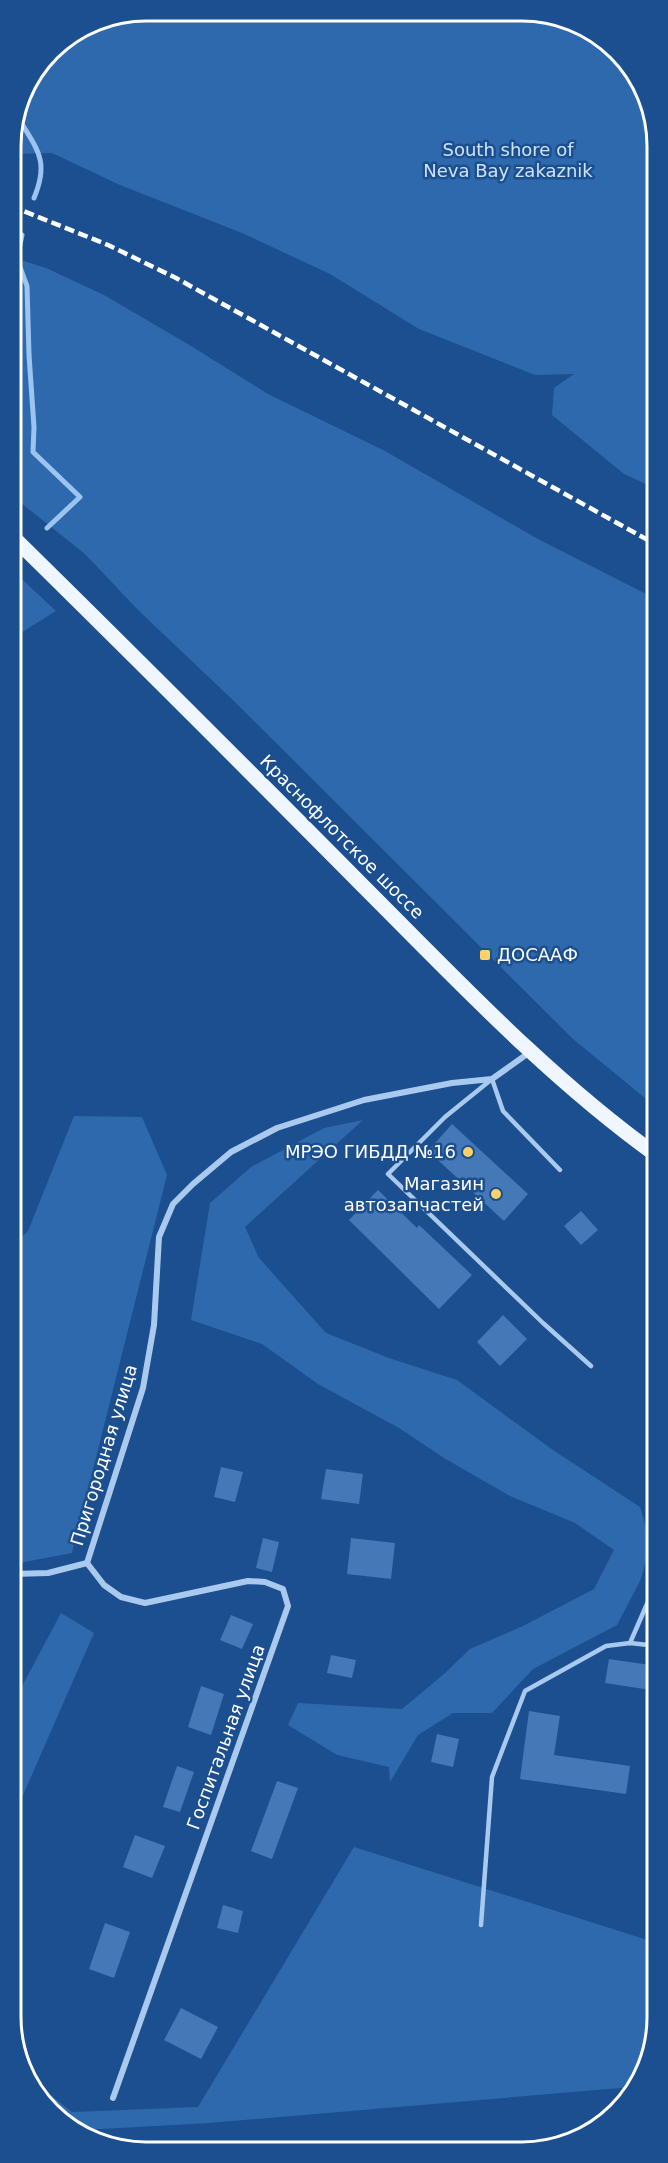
<svg xmlns="http://www.w3.org/2000/svg" width="668" height="2163" font-family="'DejaVu Sans',sans-serif">
<rect width="100%" height="100%" fill="#1b4f8f"/>
<g fill="#2e69ad">
<polygon points="146,11 549,13 618,50 655,120 655,488 624,474 552,415 554,388 574,374 535,375 419,329 330,274 242,233 120,185 52,153 11,154 11,138 21,94 50,50 95,21"/>
<polygon points="11,257 46,268 104,295 191,346 268,394 385,451 538,539 656,599 656,1107 573,1039 237,704 138,610 85,554 11,495"/>
<polygon points="11,569 56,611 11,639"/>
<polygon points="74,1116 142,1117 167,1175 72,1553 19,1563 12,1560 12,1246 28,1231"/>
<polygon points="363,1120 245,1227 259,1258 326,1333 389,1358 457,1380 553,1450 640,1507 651,1543 641,1579 617,1625 533,1669 492,1713 453,1713 418,1735 390,1782 389,1767 337,1755 288,1725 298,1703 402,1709 444,1674 470,1649 523,1626 594,1589 614,1550 575,1523 510,1496 444,1458 399,1428 318,1384 262,1344 191,1320 210,1203 251,1167 324,1128"/>
<polygon points="61,1613 94,1633 13,1818 13,1703"/>
<polygon points="354,1847 657,1943 657,2025 632,2087 209,2123 83,2130 50,2113 33,2081 72,2112 198,2107"/>
</g>
<g fill="none" stroke-linecap="round" stroke-linejoin="round">
<g stroke="#9cc4f0" stroke-width="5">
<path d="M33,77L22,124C40,153 48,164 34,198"/>
<polyline points="22,235 17,259 27,286 29,355 34,427 33,452 80,497 47,528"/>
</g>
</g>
<g fill="#4478b7">
<polygon points="452,1124 528,1194 504,1221 428,1151"/>
<polygon points="378,1190 417,1228 419,1225 472,1275 439,1309 349,1220"/>
<polygon points="581,1211 598,1230 581,1245 564,1226"/>
<polygon points="503,1315 527,1339 500,1366 477,1342"/>
<polygon points="221,1467 243,1472 235,1502 214,1497"/>
<polygon points="326,1469 363,1474 359,1504 321,1499"/>
<polygon points="263,1538 279,1542 272,1572 256,1568"/>
<polygon points="351,1538 395,1543 391,1579 347,1574"/>
<polygon points="231,1615 253,1624 242,1649 220,1640"/>
<polygon points="331,1655 356,1660 352,1678 327,1673"/>
<polygon points="609,1659 657,1666 657,1691 605,1683"/>
<polygon points="201,1686 224,1694 211,1735 188,1727"/>
<polygon points="529,1711 560,1716 554,1755 630,1766 626,1794 520,1779"/>
<polygon points="437,1734 459,1739 453,1767 431,1762"/>
<polygon points="177,1766 194,1772 180,1812 163,1807"/>
<polygon points="277,1781 298,1788 272,1859 251,1851"/>
<polygon points="135,1835 165,1846 152,1878 123,1867"/>
<polygon points="223,1905 243,1911 238,1933 217,1928"/>
<polygon points="105,1923 130,1932 114,1978 89,1969"/>
<polygon points="181,2008 218,2027 201,2059 164,2040"/>
</g>
<g fill="none" stroke-linecap="round" stroke-linejoin="round">
<g stroke="#a9c9ee" stroke-width="4.5">
<polyline points="560,1170 503,1111 492,1079 445,1117 388,1174 543,1323 591,1366"/>
<polyline points="630,1643 657,1581"/>
<polyline points="481,1925 492,1777 525,1691 606,1646 630,1643 657,1646"/>
</g>
<g stroke="#a9c9ee" stroke-width="6">
<polyline points="87,1563 104,1585 121,1597 145,1603 248,1581 265,1582 283,1589 288,1606 113,2098"/>
<polyline points="12,1574 48,1573 87,1563 143,1388 154,1325 159,1237 173,1204 193,1184 231,1152 277,1128 364,1100 452,1083 492,1079 530,1052"/>
</g>
<path stroke="#f0f6ff" stroke-width="15" d="M11,535C130,652 248,770 365,888C458,981 549,1078 656,1155"/>
<polyline stroke="#fff" stroke-width="4.5" stroke-dasharray="10 4.5" stroke-linecap="butt" points="11,206 108,245 176,278 655,544"/>
</g>
<g fill="#ffd166" stroke="#1b4f8f" stroke-width="2">
<rect x="479" y="949" width="12" height="12" rx="3"/>
<circle cx="468" cy="1152" r="6"/>
<circle cx="496" cy="1194" r="6"/>
</g>
<g text-anchor="middle" stroke-width="5" stroke-linejoin="round" paint-order="stroke">
<g font-size="18" fill="#cfe3fa" stroke="#1b4f8f">
<text x="508" y="156">South shore of<tspan x="508" dy="21">Neva Bay zakaznik</tspan></text>
</g>
<g font-size="18" fill="#fff" stroke="#1b4f8f">
<text transform="translate(342 837) rotate(45)" y="6">Краснофлотское шоссе</text>
<text transform="translate(104 1455) rotate(-73)" y="6">Пригородная улица</text>
<text transform="translate(226 1737) rotate(-70)" y="6">Госпитальная улица</text>
</g>
<g font-size="18" fill="#fff" stroke="#1b4f8f" text-anchor="end">
<text x="497" y="961" text-anchor="start">ДОСААФ</text>
<text x="456" y="1158">МРЭО ГИБДД №16</text>
<text x="484" y="1190">Магазин<tspan x="484" dy="21">автозапчастей</tspan></text>
</g>
</g>
<path d="M0 0H668V2163H0ZM146 21H522A125 125 0 0 1 647 146V2017A125 125 0 0 1 522 2142H146A125 125 0 0 1 21 2017V146A125 125 0 0 1 146 21Z" fill="#1b4f8f" fill-rule="evenodd"/>
<path fill="none" stroke="#fff" stroke-width="3" d="M146 21H522A125 125 0 0 1 647 146V2017A125 125 0 0 1 522 2142H146A125 125 0 0 1 21 2017V146A125 125 0 0 1 146 21Z"/>
</svg>
